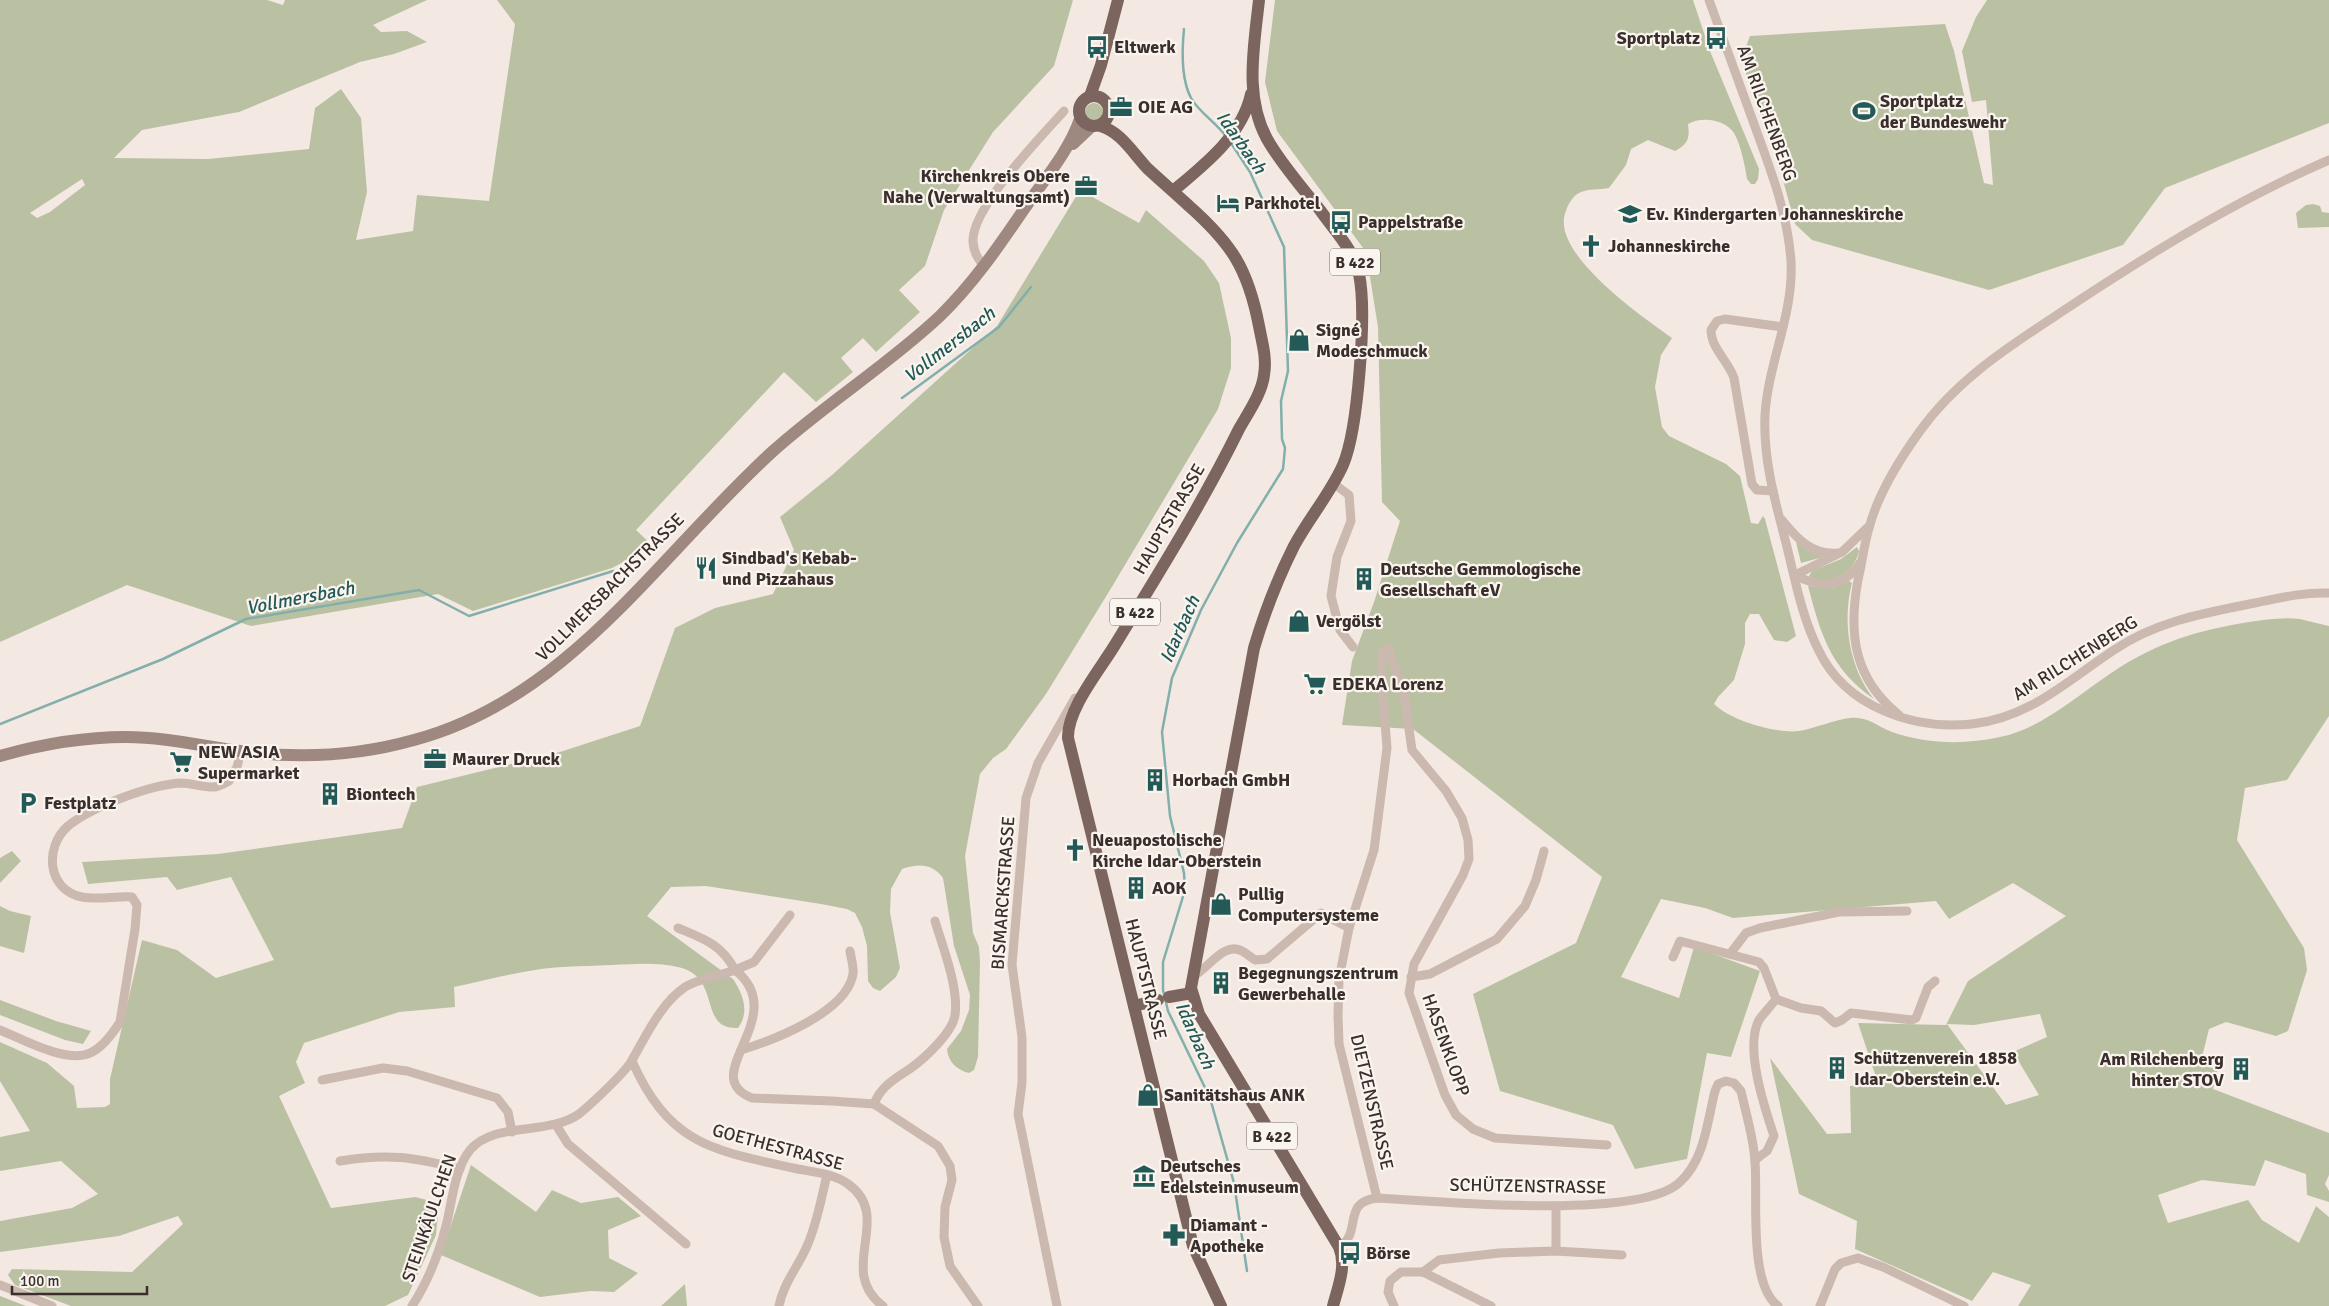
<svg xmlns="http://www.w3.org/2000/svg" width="2329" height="1306" font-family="Signika,sans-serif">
<rect width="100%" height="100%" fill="#f3e9e2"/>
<g fill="#bac1a2" fill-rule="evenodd">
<path d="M0,0H267L283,5L285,0H427L373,25L381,32L407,31L427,42L394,54L360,62L239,112L142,130L114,158L208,159L309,149L315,108L341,89L361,118L367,192L356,240L413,231L417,195L489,201L515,24L497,0H1073L1054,66L993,132L944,210L925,266L899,290L920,312L876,352L863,338L841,358L853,372L816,402L784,372L636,530L653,546L612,568L473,611L438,594L251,626L127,585L0,642ZM82,179L85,185L50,212L37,218L30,213Z"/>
<path d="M1275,0H1693L1710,51L1759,169L1758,179L1755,184H1751L1747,179C1745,166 1741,145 1734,133C1725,119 1701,116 1688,124C1690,138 1688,144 1675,151L1648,140L1631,149L1626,165L1609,188C1600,190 1588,188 1579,193C1573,196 1568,204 1566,211C1548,252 1644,318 1672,338L1661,355L1655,387L1662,427L1669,436L1726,464L1740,476L1751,523L1758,524L1763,516L1765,519L1796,636L1787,642L1774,640L1759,614H1750L1745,623V644L1734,680L1718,697L1714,704C1730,720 1776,734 1799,731C1816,728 1833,720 1850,718C1868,716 1876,726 1892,732C1927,744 1964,745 2000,737C2039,729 2072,700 2104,678C2149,646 2189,632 2243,623C2262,620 2281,617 2300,619C2309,621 2319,624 2329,626V716L2287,780L2245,788L2237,840L2304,948L2307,970L2288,1031L2276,1036L2226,1022L2209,1029L2200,1065L2218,1069L2213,1089L2329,1133V1175L2325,1184L2329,1191V1202L2307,1195L2306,1174L2265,1160L2255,1186L2202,1180L2158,1195L2168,1223L2248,1200L2262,1220L2299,1243L2316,1206L2329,1217V1306H2018L2031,1285L1993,1272L1972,1301L1855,1249L1857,1221L1799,1194L1770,1058L1827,1134L1851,1133L1850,1086L1878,1083L1858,1023L1946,1025L1968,981L2066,916L2013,883L1949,919L1936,901L1733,918L1705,908L1661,899L1621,977L1679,998L1694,947L1760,971L1731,1057L1707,1053L1687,1159L1635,1169L1613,1125L1500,1091L1473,994L1576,943L1602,877L1413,729L1342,725L1352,661L1374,602L1400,521L1382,502L1378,327L1366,252L1277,131L1265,82ZM2040,1014L2047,1037L2013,1052L2039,1095L2006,1105L1947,1024L1974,1025Z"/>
<polygon points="1987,0 2329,0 2329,123 2165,188 2123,245 1989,290 1812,240 1795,224 1778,162 1741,60 1750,36 1945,24 1954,51 1984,183 1993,185 1986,100 1972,102 1962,51 1976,17"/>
<circle cx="1094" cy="112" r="9"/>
<path d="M1080,190L1139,223L1146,210L1204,261L1219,283L1231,338V368L1218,409L1110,590L1046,694L1006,749L993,758L980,774L965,856L973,933L979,947L980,961L978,1057L974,1070L969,1073C957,1070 948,1062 947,1049L961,1031L969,1010L970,995L954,946L943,878C933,864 919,863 902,869L891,889L890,912L900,968L896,977L880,991L873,988L868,981L867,946L862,927L855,913L847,909L821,904L706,886L671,887L647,916L733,979C743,994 750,1012 738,1028C697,1030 723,977 678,967C658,962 634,964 613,965C589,966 564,966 541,969C512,973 483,981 454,987L455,1007L399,1012L304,1043L296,1062L305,1083L279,1096L331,1208L415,1197L439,1203L436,1235L408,1295L385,1306H71L15,1285L8,1275L12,1269L132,1272L183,1224L178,1216L119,1236L0,1252V1221L72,1208L98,1194L61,1161L0,1171V1137L30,1131L0,1081V1042L47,1063L74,1086L77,1108L105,1107L110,1104V1079L142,940L177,950L216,978L274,960L231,877L177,890L167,877L88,884L82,862L218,854L402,828L417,787L560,752L640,726L675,628L715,608L773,594L794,550L780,517L832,475L997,326Z"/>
<polygon points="2313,204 2320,206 2322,212 2329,213 2329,227 2298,228 2296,213 2306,205"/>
<polygon points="1796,542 1808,551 1827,556 1801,563"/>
<path d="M1857,547L1859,551C1855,573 1829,588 1809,576L1812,571L1841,559Z"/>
<path d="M1849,581L1852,583C1842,621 1849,668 1874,699C1830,668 1821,635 1808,586L1832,588Z"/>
<polygon points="12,851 21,861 0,883 0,858"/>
<polygon points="0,906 10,911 31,916 24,953 0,946"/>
<polygon points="0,1000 56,1021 91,1031 83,1044 65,1040 0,1015"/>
<polygon points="471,1165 536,1212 552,1190 581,1203 618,1197 641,1216 608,1230 609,1258 638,1273 614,1292 590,1291 540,1297 441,1255"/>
<polygon points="685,1284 687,1306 661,1306"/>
<polygon points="0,1296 26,1306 0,1306"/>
</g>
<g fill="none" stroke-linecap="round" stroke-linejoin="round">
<g stroke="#82afac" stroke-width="2.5">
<path d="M1184,29C1182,49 1181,79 1191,98C1199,112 1215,122 1225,135"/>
<polyline points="1231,143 1250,172 1284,247 1288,371 1281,401 1282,439 1285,448 1283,469 1237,543 1201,610 1172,678 1162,732 1170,816 1184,873 1185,890 1163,962 1163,990 1168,1011 1210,1098 1234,1183 1247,1271"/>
<polyline points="902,398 999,327 1031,287"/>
<polyline points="0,724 163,659 246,619 419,590 469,616 613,571"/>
</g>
<g stroke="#cbb8ae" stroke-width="9">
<path d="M1709,0C1725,45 1742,90 1758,135C1773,176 1788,217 1791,261C1794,314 1768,363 1765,415C1763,459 1775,501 1786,543C1795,579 1802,618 1819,651C1846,707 1913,730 1972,724C2030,718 2068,680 2114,650C2157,621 2205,613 2255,603C2279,598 2304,592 2329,593"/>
<path d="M984,266C978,259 974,253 973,242C971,208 1041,137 1064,111"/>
<polyline points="1333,483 1349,495 1351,521 1337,557 1331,596 1340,630 1353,647"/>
<path d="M1773,491L1757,490L1752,484L1734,378C1728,361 1711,348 1711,330L1717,321L1725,319L1783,327"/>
<path d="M1782,520C1797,539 1813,556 1839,553"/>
<polyline points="1795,575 1842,552 1867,528"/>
<path d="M1795,575C1819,588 1843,589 1860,563"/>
<path d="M1899,715C1854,679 1848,634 1858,580C1862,563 1864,545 1869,528C1878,494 1899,460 1920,431C1960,375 2018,341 2075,303C2157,249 2239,199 2329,160"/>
<path d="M678,928C704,939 721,944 735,970L754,962L790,915"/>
<polyline points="1730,954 1746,933 1760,928 1839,912 1907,911"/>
<polyline points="1673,957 1680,941 1759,962 1764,968 1776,999"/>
<path d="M1192,977C1208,969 1224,941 1242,951C1246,953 1250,957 1255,960L1267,959L1321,913L1349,928"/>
<polyline points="1411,977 1430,974 1497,939 1525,906 1536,880 1544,851"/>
<polyline points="1776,999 1801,1008 1821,1011 1835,1023 1842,1020 1851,1013 1912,1020 1916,1018 1928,987 1935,981"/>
<path d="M0,1030C22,1039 67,1064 90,1053C102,1048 113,1033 120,1022L135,929L137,905L132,897C116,896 97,900 82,897C47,890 44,847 68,826C93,806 150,785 181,783C192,783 205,788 215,787C220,786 225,783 229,781L237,767L241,751"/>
<path d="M741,1050C774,1040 847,1012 853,974C854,967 851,958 850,951"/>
<path d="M632,1061C669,1144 711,1150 793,1168C811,1172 833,1173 848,1184C895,1217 835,1270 883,1306"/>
<polyline points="322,1080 383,1068 407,1071 497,1098 508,1112 512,1132"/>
<polyline points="874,1104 938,1146 950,1166 952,1180 945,1207 944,1237 950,1266 978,1306"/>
<path d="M874,1104C881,1086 895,1079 911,1068C925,1058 953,1032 955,1015C959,988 943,948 935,921"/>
<polyline points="556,1125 568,1144 686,1244"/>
<path d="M1755,1160L1767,1151L1774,1136C1765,1109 1744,1047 1759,1020C1764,1013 1771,1006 1776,999"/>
<path d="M340,1161C387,1153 414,1157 460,1169"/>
<polyline points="1377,1198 1339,1044 1338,1016 1339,979 1349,928 1374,850 1387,748 1382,685 1382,652 1388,648 1404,694 1412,750 1446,791 1462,818 1468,840 1469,859 1463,875 1414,964 1409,993 1445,1095 1456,1115 1473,1129 1495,1138 1607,1145"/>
<polyline points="1556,1206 1556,1251"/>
<path d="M1339,1247C1363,1233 1341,1202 1377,1198C1437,1201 1640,1221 1680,1182C1705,1159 1707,1122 1715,1091L1718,1084L1726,1081L1734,1083L1741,1091C1746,1114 1754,1139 1755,1162C1758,1197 1748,1284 1778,1306"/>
<polyline points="1423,1272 1439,1260 1499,1253 1556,1251 1622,1255"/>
<polyline points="0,1285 52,1306"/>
<path d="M412,1306C427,1283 439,1253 446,1226C452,1203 454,1170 470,1150C494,1121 548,1136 579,1114C589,1106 627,1071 632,1060C646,1036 661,1003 685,987C700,978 719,976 735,970C793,1016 695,1076 752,1098L832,1101L874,1104"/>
<path d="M779,1306C783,1284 798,1267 807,1246C817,1224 821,1199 827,1175"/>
<polyline points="1057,1306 1018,1114 1022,1083 1022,1037 1012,965 1026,798 1038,763 1075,698"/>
<polyline points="1394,1306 1388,1292 1390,1281 1401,1272 1423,1272 1491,1306"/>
<polyline points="1820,1306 1835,1269 1841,1263 1858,1258 1883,1267 1964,1306"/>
</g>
<g stroke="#9e887f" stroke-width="12">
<polyline points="1073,144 1091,127"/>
<path d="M0,756C42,744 82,737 126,737C165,737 202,746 240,751C298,759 357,756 414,740C569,699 659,555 772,452C825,404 888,365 940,316C976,281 1003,240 1031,199C1049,174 1070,148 1080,119"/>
</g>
<g stroke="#7b655e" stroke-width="12">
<path d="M1259,0C1254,47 1243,101 1270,144C1284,167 1303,189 1320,210C1334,230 1354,250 1359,274C1367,312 1358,430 1343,465C1330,494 1309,518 1294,546C1278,578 1264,614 1254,648L1191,988L1199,1014L1339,1247C1347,1266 1338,1287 1333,1306"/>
<circle cx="1094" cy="111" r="15"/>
<polyline points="1090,96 1101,65 1118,0"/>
<path d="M1100,126C1120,131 1133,153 1147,168C1161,181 1175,193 1189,206C1232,244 1248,269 1259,326C1262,342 1267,358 1264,375C1262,393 1248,413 1239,429C1202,504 1157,576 1113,648C1098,672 1067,710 1068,738L1193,1246L1221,1306"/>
<path d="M1173,191C1204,165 1242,136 1251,94"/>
<polyline points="1169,997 1192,993"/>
<polyline points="1134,1006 1158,1000"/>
</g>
</g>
<defs>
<symbol id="bus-bare" viewBox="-9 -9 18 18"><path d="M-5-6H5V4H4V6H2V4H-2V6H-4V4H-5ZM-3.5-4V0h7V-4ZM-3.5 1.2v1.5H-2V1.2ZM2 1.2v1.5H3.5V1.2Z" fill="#235a58" stroke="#faf4ee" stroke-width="2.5" paint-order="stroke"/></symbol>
<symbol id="office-bare" viewBox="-9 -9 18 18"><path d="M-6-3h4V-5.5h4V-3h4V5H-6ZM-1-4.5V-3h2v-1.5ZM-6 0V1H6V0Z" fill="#235a58" stroke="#faf4ee" stroke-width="2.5" paint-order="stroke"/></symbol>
<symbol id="stadium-bare" viewBox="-9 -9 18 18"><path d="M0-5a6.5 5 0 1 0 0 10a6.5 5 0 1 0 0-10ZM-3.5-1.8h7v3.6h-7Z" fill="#235a58" stroke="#faf4ee" stroke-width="2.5" paint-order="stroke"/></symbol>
<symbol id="hotel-bare" viewBox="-9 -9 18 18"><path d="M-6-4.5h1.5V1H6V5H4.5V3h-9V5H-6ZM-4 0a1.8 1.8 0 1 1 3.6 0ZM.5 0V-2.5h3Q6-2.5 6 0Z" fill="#235a58" stroke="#faf4ee" stroke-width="2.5" paint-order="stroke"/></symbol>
<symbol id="school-bare" viewBox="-9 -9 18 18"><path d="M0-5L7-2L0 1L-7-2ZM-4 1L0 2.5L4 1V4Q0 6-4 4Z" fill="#235a58" stroke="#faf4ee" stroke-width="2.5" paint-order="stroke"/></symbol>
<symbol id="church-bare" viewBox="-9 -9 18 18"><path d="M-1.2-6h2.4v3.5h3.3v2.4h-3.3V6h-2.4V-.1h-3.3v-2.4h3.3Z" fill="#235a58" stroke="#faf4ee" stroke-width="2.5" paint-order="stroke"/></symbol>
<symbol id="shop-bare" viewBox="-9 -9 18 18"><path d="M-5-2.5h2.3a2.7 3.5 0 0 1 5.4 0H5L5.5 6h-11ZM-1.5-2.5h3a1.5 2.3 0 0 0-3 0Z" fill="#235a58" stroke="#faf4ee" stroke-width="2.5" paint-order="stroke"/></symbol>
<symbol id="restaurant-bare" viewBox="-9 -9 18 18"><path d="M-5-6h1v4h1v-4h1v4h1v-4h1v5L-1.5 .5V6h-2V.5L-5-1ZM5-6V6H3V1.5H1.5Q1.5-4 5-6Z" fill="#235a58" stroke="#faf4ee" stroke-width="2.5" paint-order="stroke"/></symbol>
<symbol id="building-bare" viewBox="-9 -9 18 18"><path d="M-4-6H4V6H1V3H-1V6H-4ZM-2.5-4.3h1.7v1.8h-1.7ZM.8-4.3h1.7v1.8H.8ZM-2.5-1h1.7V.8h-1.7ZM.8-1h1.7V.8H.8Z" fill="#235a58" stroke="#faf4ee" stroke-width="2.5" paint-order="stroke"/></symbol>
<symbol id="supermarket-bare" viewBox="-9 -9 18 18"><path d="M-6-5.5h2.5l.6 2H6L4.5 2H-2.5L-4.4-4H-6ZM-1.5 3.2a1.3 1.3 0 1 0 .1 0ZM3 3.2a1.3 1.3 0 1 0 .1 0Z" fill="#235a58" stroke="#faf4ee" stroke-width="2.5" paint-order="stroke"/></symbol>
<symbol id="parking-bare" viewBox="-9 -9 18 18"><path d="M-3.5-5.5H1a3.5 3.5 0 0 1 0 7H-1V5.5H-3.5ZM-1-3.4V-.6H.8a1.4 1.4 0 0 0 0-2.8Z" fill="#235a58" stroke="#faf4ee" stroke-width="2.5" paint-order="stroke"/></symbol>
<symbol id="museum-bare" viewBox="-9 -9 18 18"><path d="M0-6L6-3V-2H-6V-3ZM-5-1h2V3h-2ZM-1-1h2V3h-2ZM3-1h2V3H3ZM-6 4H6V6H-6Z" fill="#235a58" stroke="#faf4ee" stroke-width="2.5" paint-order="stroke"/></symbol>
<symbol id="pharmacy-bare" viewBox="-9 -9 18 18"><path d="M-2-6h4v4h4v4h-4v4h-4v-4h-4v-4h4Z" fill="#235a58" stroke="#faf4ee" stroke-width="2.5" paint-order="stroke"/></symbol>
</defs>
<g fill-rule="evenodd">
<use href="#bus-bare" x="1700" y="22" width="32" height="32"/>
<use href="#bus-bare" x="1081" y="31" width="32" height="32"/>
<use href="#office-bare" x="1105" y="91" width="32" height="32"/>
<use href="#stadium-bare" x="1848" y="95" width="32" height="32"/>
<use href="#office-bare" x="1070" y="170" width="32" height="32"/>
<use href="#hotel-bare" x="1212" y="187" width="32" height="32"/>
<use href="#school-bare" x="1614" y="198" width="32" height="32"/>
<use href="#bus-bare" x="1325" y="206" width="32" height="32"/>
<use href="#church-bare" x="1575" y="230" width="32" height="32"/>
<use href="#shop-bare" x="1283" y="324" width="32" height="32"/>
<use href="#restaurant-bare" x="690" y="552" width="32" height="32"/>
<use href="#building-bare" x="1348" y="563" width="32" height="32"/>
<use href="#shop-bare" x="1283" y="605" width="32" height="32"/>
<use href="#supermarket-bare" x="1299" y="668" width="32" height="32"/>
<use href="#office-bare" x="419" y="743" width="32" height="32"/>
<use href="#supermarket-bare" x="165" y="746" width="32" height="32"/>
<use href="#building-bare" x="1139" y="764" width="32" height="32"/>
<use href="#building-bare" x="314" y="778" width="32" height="32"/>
<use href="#parking-bare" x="12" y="787" width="32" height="32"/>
<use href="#church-bare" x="1059" y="834" width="32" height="32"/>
<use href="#building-bare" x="1120" y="872" width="32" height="32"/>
<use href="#shop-bare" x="1205" y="888" width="32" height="32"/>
<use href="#building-bare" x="1205" y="967" width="32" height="32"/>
<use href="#building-bare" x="1821" y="1052" width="32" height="32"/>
<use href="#building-bare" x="2225" y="1053" width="32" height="32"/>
<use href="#shop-bare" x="1132" y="1079" width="32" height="32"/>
<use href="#museum-bare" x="1128" y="1160" width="32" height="32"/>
<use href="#pharmacy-bare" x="1158" y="1219" width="32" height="32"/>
<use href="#bus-bare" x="1334" y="1237" width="32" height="32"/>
</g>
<g text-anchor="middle" stroke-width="4.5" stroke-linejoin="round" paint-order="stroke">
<g fill="#faf4ee" stroke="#746a66" stroke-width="1">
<rect x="1330" y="248.5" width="50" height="27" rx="4"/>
<rect x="1110" y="598.5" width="50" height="27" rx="4"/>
<rect x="1247" y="1122.5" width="50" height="27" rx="4"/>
</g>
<g font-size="16" font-weight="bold" fill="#3a2f2c">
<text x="1355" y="268">B 422</text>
<text x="1135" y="618">B 422</text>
<text x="1272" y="1142">B 422</text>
</g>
<g font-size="18" font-weight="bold" fill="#3a2f2c" stroke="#faf4ee" text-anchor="start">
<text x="1700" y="44" text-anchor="end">Sportplatz</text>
<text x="1114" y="53">Eltwerk</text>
<text x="1880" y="107">Sportplatz<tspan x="1880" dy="21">der Bundeswehr</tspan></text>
<text x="1138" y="113">OIE AG</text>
<text x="1070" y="182" text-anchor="end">Kirchenkreis Obere<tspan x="1070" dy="21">Nahe (Verwaltungsamt)</tspan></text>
<text x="1244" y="209">Parkhotel</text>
<text x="1646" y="220">Ev. Kindergarten Johanneskirche</text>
<text x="1358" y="228">Pappelstraße</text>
<text x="1608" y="252">Johanneskirche</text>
<text x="1316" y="336">Signé<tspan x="1316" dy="21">Modeschmuck</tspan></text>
<text x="722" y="564">Sindbad's Kebab-<tspan x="722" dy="21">und Pizzahaus</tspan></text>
<text x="1380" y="575">Deutsche Gemmologische<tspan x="1380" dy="21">Gesellschaft eV</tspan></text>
<text x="1316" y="627">Vergölst</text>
<text x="1332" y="690">EDEKA Lorenz</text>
<text x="198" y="758">NEW ASIA<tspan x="198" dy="21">Supermarket</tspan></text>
<text x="452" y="765">Maurer Druck</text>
<text x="1172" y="786">Horbach GmbH</text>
<text x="346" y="800">Biontech</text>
<text x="44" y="809">Festplatz</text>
<text x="1092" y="846">Neuapostolische<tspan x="1092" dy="21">Kirche Idar-Oberstein</tspan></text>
<text x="1152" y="894">AOK</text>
<text x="1238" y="900">Pullig<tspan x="1238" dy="21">Computersysteme</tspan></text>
<text x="1238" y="979">Begegnungszentrum<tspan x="1238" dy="21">Gewerbehalle</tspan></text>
<text x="1854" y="1064">Schützenverein 1858<tspan x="1854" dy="21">Idar-Oberstein e.V.</tspan></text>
<text x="2224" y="1065" text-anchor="end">Am Rilchenberg<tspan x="2224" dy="21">hinter STOV</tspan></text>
<text x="1164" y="1101">Sanitätshaus ANK</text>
<text x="1160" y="1172">Deutsches<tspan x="1160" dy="21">Edelsteinmuseum</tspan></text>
<text x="1190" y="1231">Diamant -<tspan x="1190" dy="21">Apotheke</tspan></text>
<text x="1366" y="1259">Börse</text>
</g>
<g font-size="18" fill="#3a2f2c" stroke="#faf4ee">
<text transform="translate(1767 113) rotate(70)" y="6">AM RILCHENBERG</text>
<text transform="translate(1169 519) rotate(-60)" y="6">HAUPTSTRASSE</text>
<text transform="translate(610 587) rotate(-45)" y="6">VOLLMERSBACHSTRASSE</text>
<text transform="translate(2075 658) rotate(-32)" y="6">AM RILCHENBERG</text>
<text transform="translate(1003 893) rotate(-86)" y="6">BISMARCKSTRASSE</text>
<text transform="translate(1146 979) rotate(76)" y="6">HAUPTSTRASSE</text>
<text transform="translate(1446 1045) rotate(70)" y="6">HASENKLOPP</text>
<text transform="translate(1372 1102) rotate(77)" y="6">DIETZENSTRASSE</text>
<text transform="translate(778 1147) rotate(15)" y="6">GOETHESTRASSE</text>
<text transform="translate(1528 1186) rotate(1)" y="6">SCHÜTZENSTRASSE</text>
<text transform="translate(429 1218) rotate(-71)" y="6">STEINKÄULCHEN</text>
</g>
<g font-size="19" font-style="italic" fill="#235a58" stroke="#faf4ee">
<text transform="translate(1242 142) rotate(55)" y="7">Idarbach</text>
<text transform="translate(949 344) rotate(-38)" y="7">Vollmersbach</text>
<text transform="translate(300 597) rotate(-11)" y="7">Vollmersbach</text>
<text transform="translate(1179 629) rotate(-66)" y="7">Idarbach</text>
<text transform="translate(1196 1035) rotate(66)" y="7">Idarbach</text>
</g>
</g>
<path d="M12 1286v8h135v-8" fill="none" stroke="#3a2f2c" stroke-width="2.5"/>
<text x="20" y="1286" font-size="15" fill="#3a2f2c" stroke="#faf4ee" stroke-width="4" paint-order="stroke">100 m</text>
</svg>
